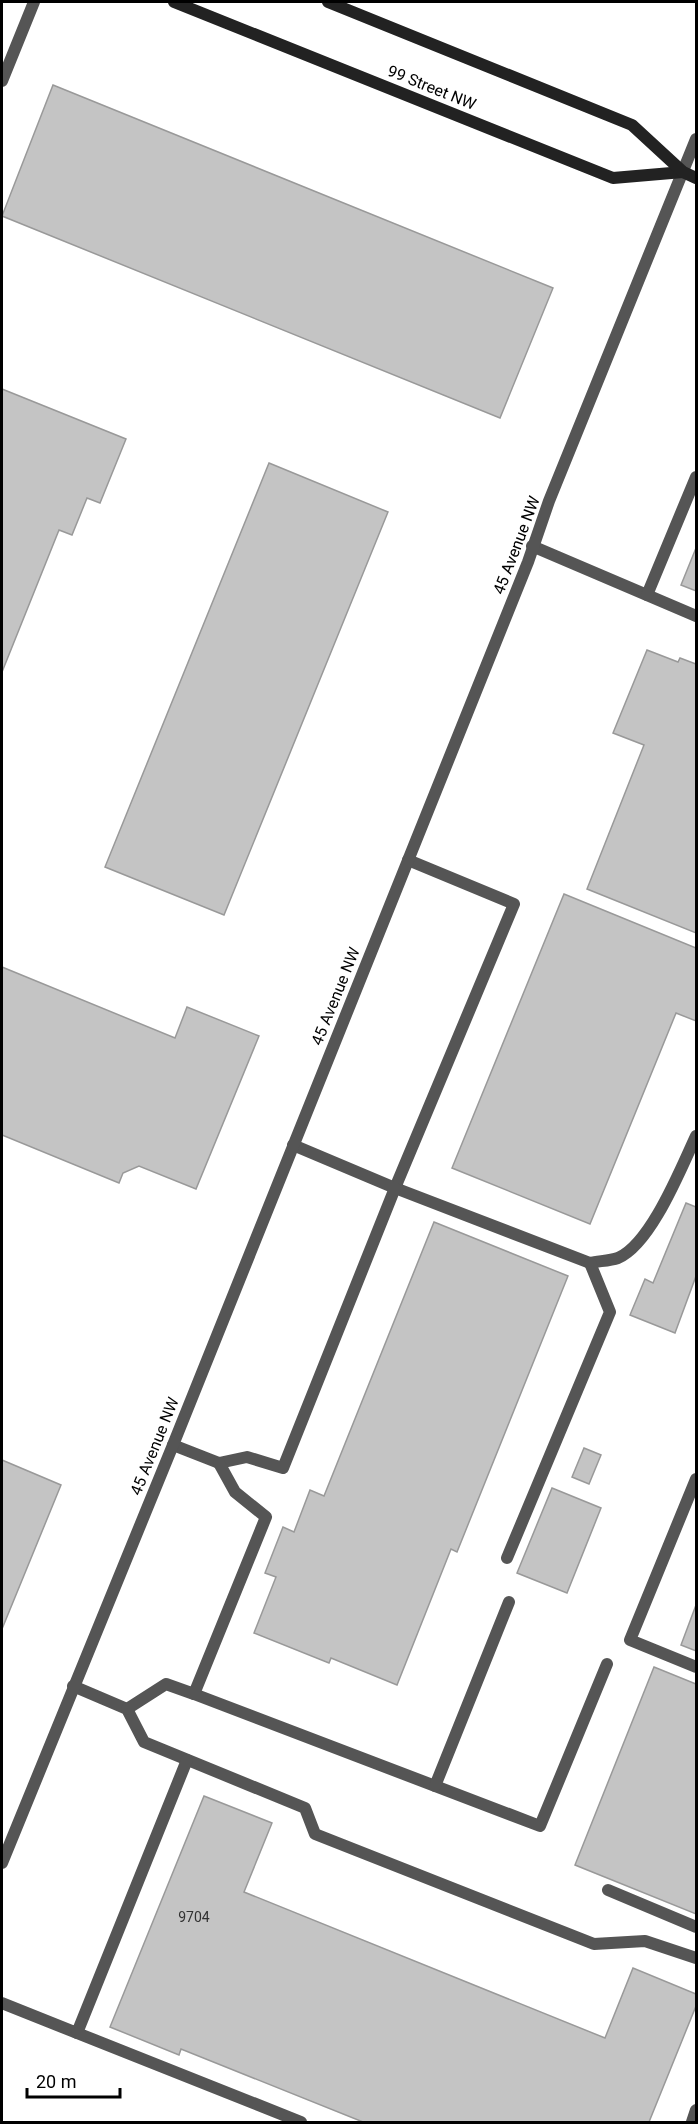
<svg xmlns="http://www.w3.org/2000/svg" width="698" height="2124" font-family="Roboto,sans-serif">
<rect width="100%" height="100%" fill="#fff"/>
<g fill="#c4c4c4" stroke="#999" stroke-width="1.5">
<polygon points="53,85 553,288 500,418 2,216"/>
<polygon points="2,389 126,439 100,503 87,498 72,535 59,530 2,672"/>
<polygon points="269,463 388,512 224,915 105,867"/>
<polygon points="696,548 696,591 681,585"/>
<polygon points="647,650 678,662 680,658 696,664 696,933 587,889 644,745 613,733"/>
<polygon points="564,894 696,948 696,1021 676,1013 590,1224 452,1168"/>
<polygon points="2,967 175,1038 187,1007 259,1036 196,1189 139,1166 123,1173 119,1183 2,1135"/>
<polygon points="686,1203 696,1207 696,1276 675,1333 630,1315 645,1279 653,1283"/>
<polygon points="434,1222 568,1276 457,1552 451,1549 397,1685 331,1658 329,1663 254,1633 276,1577 265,1573 283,1527 294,1532 310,1490 324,1496"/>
<polygon points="584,1448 601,1455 589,1484 572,1477"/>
<polygon points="2,1460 61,1485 2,1629"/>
<polygon points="552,1488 601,1508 567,1593 517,1573"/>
<polygon points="696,1605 696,1651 681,1645"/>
<polygon points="654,1667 696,1684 696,1914 575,1865"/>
<polygon points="204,1796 272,1823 244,1892 605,2038 633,1968 696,1994 696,2006 649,2122 363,2122 181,2049 179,2055 110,2027"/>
</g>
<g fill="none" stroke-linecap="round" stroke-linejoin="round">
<g stroke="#555" stroke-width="12">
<polyline points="532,546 696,616"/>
<polyline points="647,595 696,477"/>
<path d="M408,860L514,904L395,1188L590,1263C598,1261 609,1261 618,1258C651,1244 681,1168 696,1136"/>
<polyline points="173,1445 219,1463 247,1457 283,1468 395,1188 293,1145"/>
<polyline points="696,1479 630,1640 696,1667"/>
<polyline points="507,1558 610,1312 590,1263"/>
<polyline points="73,1686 127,1709 144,1742 305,1808 315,1834 594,1944 645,1941 696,1958"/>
<polyline points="194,1694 540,1826 607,1664"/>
<polyline points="127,1709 166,1684 194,1694 266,1517 235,1492 219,1463"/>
<polyline points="435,1786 509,1602"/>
<polyline points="608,1890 696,1927"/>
<polyline points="2,2003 77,2033 187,1760"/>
<polyline points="77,2033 301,2122"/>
<polyline points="692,2122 696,2110"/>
</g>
<g stroke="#555" stroke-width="12">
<polyline points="2,81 34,2"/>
<polyline points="2,1863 173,1445 528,562 549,501 696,139"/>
</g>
<g stroke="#222" stroke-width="12">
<polyline points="174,2 613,178 683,172"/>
<polyline points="328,2 632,125 683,172 696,178"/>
</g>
</g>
<g text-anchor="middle" stroke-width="4.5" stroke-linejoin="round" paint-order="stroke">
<g font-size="14" fill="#313131">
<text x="194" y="1922">9704</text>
</g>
<g font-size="16" fill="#000" stroke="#fff">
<text transform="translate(432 87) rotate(22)" y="6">99 Street NW</text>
<text transform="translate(516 545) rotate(-69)" y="6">45 Avenue NW</text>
<text transform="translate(335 996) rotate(-68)" y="6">45 Avenue NW</text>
<text transform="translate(154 1446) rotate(-68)" y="6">45 Avenue NW</text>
</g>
</g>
<rect width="698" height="2124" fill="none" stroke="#000000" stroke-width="6"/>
<path d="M27 2088v9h93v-9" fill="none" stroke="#000000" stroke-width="3"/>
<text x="36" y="2088" font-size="18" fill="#000000" stroke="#ffffff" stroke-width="4.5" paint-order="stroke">20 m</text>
</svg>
